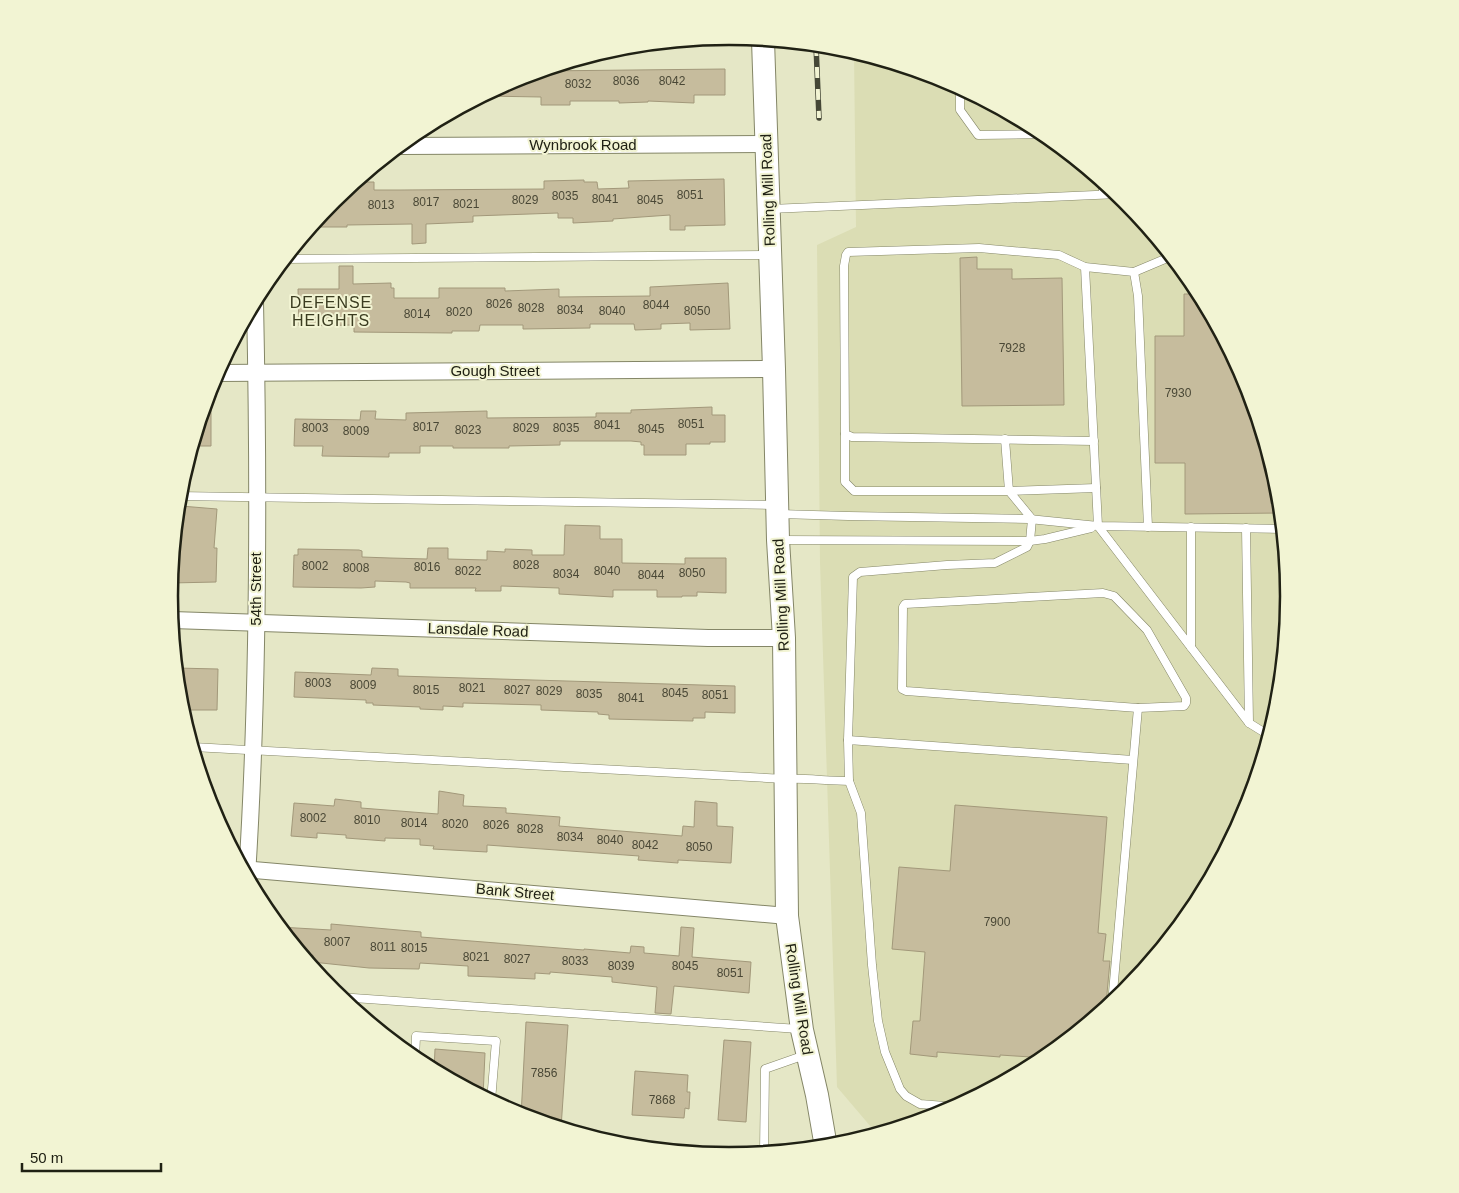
<svg xmlns="http://www.w3.org/2000/svg" width="1459" height="1193" font-family="Arial,sans-serif">
<rect width="100%" height="100%" fill="#e5e7c6"/>
<polygon fill="#dbddb4" points="854,52 944,79 1041,131 1126,201 1195,285 1247,382 1279,487 1290,597 1279,706 1277,713 1247,811 1195,908 1125,993 1041,1062 944,1114 877,1134 837,1087 820,562 817,245 856,227"/>
<g fill="#c6bc9d" stroke="#a2987a">
<polygon points="725,69 725,95 694,95 694,103 648,101 648,102 619,103 619,101 570,101 570,105 541,105 541,97 483,96 515,79 540,71"/>
<polygon points="724,179 725,225 685,226 685,230 670,230 670,215 613,219 613,221 573,223 573,218 558,218 558,213 473,216 473,222 426,224 426,243 412,244 412,224 347,225 347,227 311,227 334,200 355,182 374,182 374,190 401,190 544,189 544,181 584,180 584,182 597,182 598,189 629,188 628,181"/>
<polygon points="977,257 977,269 1012,269 1012,279 1062,278 1064,405 962,406 960,258"/>
<polygon points="339,266 353,266 353,284 391,283 391,288 394,288 394,298 439,298 439,288 505,288 505,291 559,289 559,297 650,296 650,287 728,283 730,329 690,330 690,323 661,324 661,329 635,330 634,324 590,324 590,328 523,329 523,325 480,325 479,331 452,331 452,333 354,332 354,325 299,326 298,289 339,289"/>
<polygon points="1184,294 1200,294 1247,382 1279,487 1282,513 1185,514 1185,463 1155,463 1155,336 1184,336"/>
<polygon points="207,398 211,398 211,446 193,446"/>
<polygon points="712,407 712,415 725,415 725,442 710,442 710,444 686,444 686,455 644,455 644,445 641,445 641,442 631,441 560,441 560,445 509,446 509,448 453,448 453,446 420,446 420,453 389,453 389,457 322,456 323,446 294,446 295,419 360,420 361,411 376,411 375,419 406,420 406,413 487,411 487,418 596,417 596,413 631,413 631,410"/>
<polygon points="181,506 217,509 214,548 217,548 216,582 171,583 175,541 179,541"/>
<polygon points="565,525 600,526 600,539 622,539 622,563 685,564 685,558 726,558 726,593 697,592 697,596 682,596 682,597 657,597 657,590 613,590 613,597 559,594 559,588 501,586 501,591 475,591 476,588 410,588 410,583 406,582 375,581 375,587 361,588 293,587 294,555 298,555 298,549 359,550 362,551 362,557 390,558 427,559 428,548 448,548 448,559 487,560 487,551 505,552 505,549 532,550 532,555 564,555"/>
<polygon points="176,668 218,669 217,710 181,710"/>
<polygon points="372,668 398,669 398,676 735,686 735,713 705,712 705,718 693,718 693,721 609,719 609,715 598,714 598,712 541,710 541,705 463,703 463,707 443,706 443,710 420,709 420,707 373,705 373,703 366,703 366,700 294,697 295,672 371,675"/>
<polygon points="439,791 464,795 463,806 506,808 506,813 560,817 559,826 682,836 683,826 694,827 695,801 717,803 717,826 733,827 731,863 678,860 678,863 638,860 639,856 487,845 487,852 433,849 434,846 420,845 420,839 385,838 385,841 346,838 346,835 317,833 317,838 291,836 294,803 334,806 335,799 361,802 361,808 438,814"/>
<polygon points="955,805 1107,817 1098,933 1106,934 1103,961 1110,961 1106,1004 1108,1007 1101,1013 1092,1012 1091,1021 1046,1058 1000,1055 1000,1057 937,1052 937,1057 910,1054 913,1021 920,1021 925,952 892,949 899,867 950,871"/>
<polygon points="331,924 421,932 421,937 584,950 584,949 630,953 631,946 644,947 644,953 679,956 681,927 694,928 692,957 751,962 749,993 674,986 671,1014 655,1013 657,987 612,982 612,977 550,972 550,974 535,973 535,979 494,977 468,976 468,966 420,963 419,969 369,968 312,962 313,955 301,954 279,927 331,930"/>
<polygon points="526,1022 568,1025 561,1128 521,1116"/>
<polygon points="724,1040 751,1042 746,1122 718,1120"/>
<polygon points="435,1049 485,1053 483,1097 434,1071"/>
<polygon points="635,1071 688,1075 687,1092 690,1092 689,1109 685,1108 684,1118 632,1115"/>
</g>
<g fill="none" stroke-linecap="round" stroke-linejoin="round">
<defs>
<g id="lane">
<polyline points="960,87 960,110 978,135 1045,134"/>
<polyline points="1103,182 1103,194"/>
<polyline points="770,209 1118,194"/>
<polyline points="285,259 768,255"/>
<polyline points="1085,267 1098,526 1249,723 1270,736"/>
<polyline points="1134,272 1172,256"/>
<polyline points="845,434 845,482 854,491 1009,491 1032,519 1030,541 1027,547 995,563 947,565 860,572 853,577 848,740"/>
<polyline points="1005,439 1009,491 1096,488"/>
<polyline points="1094,441 852,437 845,434 844,266 846,255 848,252 979,248 1059,255 1085,267 1134,272 1138,296 1148,527"/>
<polyline points="179,496 775,505"/>
<polyline points="779,514 848,516 1029,519 1098,526 1283,529"/>
<polyline points="1246,528 1249,723"/>
<polyline points="779,540 1030,541 1045,539 1091,528"/>
<polygon points="1103,593 1114,596 1147,630 1186,698 1186,703 1184,706 1138,708 906,691 902,689 903,607 905,604"/>
<polyline points="1290,595 1290,598"/>
<polyline points="1191,647 1191,527"/>
<path d="M193,747L785,779C806,778 827,781 849,781"/>
<polyline points="339,997 799,1029"/>
<polyline points="1112,1004 1138,708"/>
<polyline points="415,1060 416,1036 496,1041 491,1101"/>
<polyline points="957,1107 920,1104 906,1096 900,1089 885,1052 878,1021 872,965 861,813 849,781 848,740 1133,760"/>
<polyline points="764,1153 765,1069 805,1055"/>
</g>
<g id="street">
<polyline points="400,146 766,144"/>
<polyline points="217,373 774,369"/>
<polyline points="172,620 708,638 784,638"/>
<polyline points="243,869 787,916"/>
<path d="M247,876C259,685 259,493 255,302"/>
</g>
<polyline id="secondary" points="763,40 774,369 778,540 784,638 787,916 802,1030 817,1095 826,1147"/>
</defs>
<use href="#lane" stroke="#848667" stroke-width="9"/>
<use href="#street" stroke="#848667" stroke-width="18"/>
<use href="#secondary" stroke="#848667" stroke-width="24"/>
<use href="#lane" stroke="#fff" stroke-width="8"/>
<use href="#street" stroke="#fff" stroke-width="16"/>
<use href="#secondary" stroke="#fff" stroke-width="22"/>
<defs>
<polyline id="rail" points="816,45 819,118"/>
</defs>
<use href="#rail" stroke="#454736" stroke-width="5.5"/>
<use href="#rail" stroke="#f2f4d3" stroke-width="4" stroke-dasharray="11" stroke-linecap="butt"/>
</g>
<g text-anchor="middle" stroke-width="4" stroke-linejoin="round" paint-order="stroke">
<g font-size="12" fill="#4a4836">
<text x="626" y="85">8036</text>
<text x="672" y="85">8042</text>
<text x="578" y="88">8032</text>
<text x="690" y="199">8051</text>
<text x="565" y="200">8035</text>
<text x="605" y="203">8041</text>
<text x="525" y="204">8029</text>
<text x="650" y="204">8045</text>
<text x="426" y="206">8017</text>
<text x="466" y="208">8021</text>
<text x="381" y="209">8013</text>
<text x="499" y="308">8026</text>
<text x="656" y="309">8044</text>
<text x="531" y="312">8028</text>
<text x="570" y="314">8034</text>
<text x="612" y="315">8040</text>
<text x="697" y="315">8050</text>
<text x="459" y="316">8020</text>
<text x="417" y="318">8014</text>
<text x="1012" y="352">7928</text>
<text x="1178" y="397">7930</text>
<text x="691" y="428">8051</text>
<text x="607" y="429">8041</text>
<text x="426" y="431">8017</text>
<text x="315" y="432">8003</text>
<text x="526" y="432">8029</text>
<text x="566" y="432">8035</text>
<text x="651" y="433">8045</text>
<text x="468" y="434">8023</text>
<text x="356" y="435">8009</text>
<text x="526" y="569">8028</text>
<text x="315" y="570">8002</text>
<text x="427" y="571">8016</text>
<text x="356" y="572">8008</text>
<text x="468" y="575">8022</text>
<text x="607" y="575">8040</text>
<text x="692" y="577">8050</text>
<text x="566" y="578">8034</text>
<text x="651" y="579">8044</text>
<text x="318" y="687">8003</text>
<text x="363" y="689">8009</text>
<text x="472" y="692">8021</text>
<text x="426" y="694">8015</text>
<text x="517" y="694">8027</text>
<text x="549" y="695">8029</text>
<text x="675" y="697">8045</text>
<text x="589" y="698">8035</text>
<text x="715" y="699">8051</text>
<text x="631" y="702">8041</text>
<text x="313" y="822">8002</text>
<text x="367" y="824">8010</text>
<text x="414" y="827">8014</text>
<text x="455" y="828">8020</text>
<text x="496" y="829">8026</text>
<text x="530" y="833">8028</text>
<text x="570" y="841">8034</text>
<text x="610" y="844">8040</text>
<text x="645" y="849">8042</text>
<text x="699" y="851">8050</text>
<text x="997" y="926">7900</text>
<text x="337" y="946">8007</text>
<text x="383" y="951">8011</text>
<text x="414" y="952">8015</text>
<text x="476" y="961">8021</text>
<text x="517" y="963">8027</text>
<text x="575" y="965">8033</text>
<text x="621" y="970">8039</text>
<text x="685" y="970">8045</text>
<text x="730" y="977">8051</text>
<text x="544" y="1077">7856</text>
<text x="662" y="1104">7868</text>
</g>
<g font-size="15" fill="#202114" stroke="#f2f4d3">
<text x="583" y="150">Wynbrook Road</text>
<text transform="translate(768 190) rotate(-92)" y="5">Rolling Mill Road</text>
<text x="495" y="376">Gough Street</text>
<text transform="translate(256 589) rotate(-90)" y="5">54th Street</text>
<text transform="translate(781 595) rotate(-93)" y="5">Rolling Mill Road</text>
<text transform="translate(478 630) rotate(2)" y="5">Lansdale Road</text>
<text transform="translate(515 892) rotate(5)" y="5">Bank Street</text>
<text transform="translate(799 999) rotate(81)" y="5">Rolling Mill Road</text>
</g>
<g font-size="16" letter-spacing="1" fill="#3b3c20" stroke="#f2f4d3">
<text x="331" y="308">DEFENSE<tspan x="331" dy="18">HEIGHTS</tspan></text>
</g>
</g>
<path d="M0 0H1459V1193H0ZM178 596a551 551 0 1 1 1102 0a551 551 0 1 1-1102 0Z" fill="#f2f4d3" fill-rule="evenodd"/>
<path fill="none" stroke="#202114" stroke-width="2.5" d="M178 596a551 551 0 1 1 1102 0a551 551 0 1 1-1102 0Z"/>
<path d="M22 1163v8h139v-8" fill="none" stroke="#202114" stroke-width="2.5"/>
<text x="30" y="1163" font-size="15" fill="#202114" stroke="#f2f4d3" stroke-width="4" paint-order="stroke">50 m</text>
</svg>
